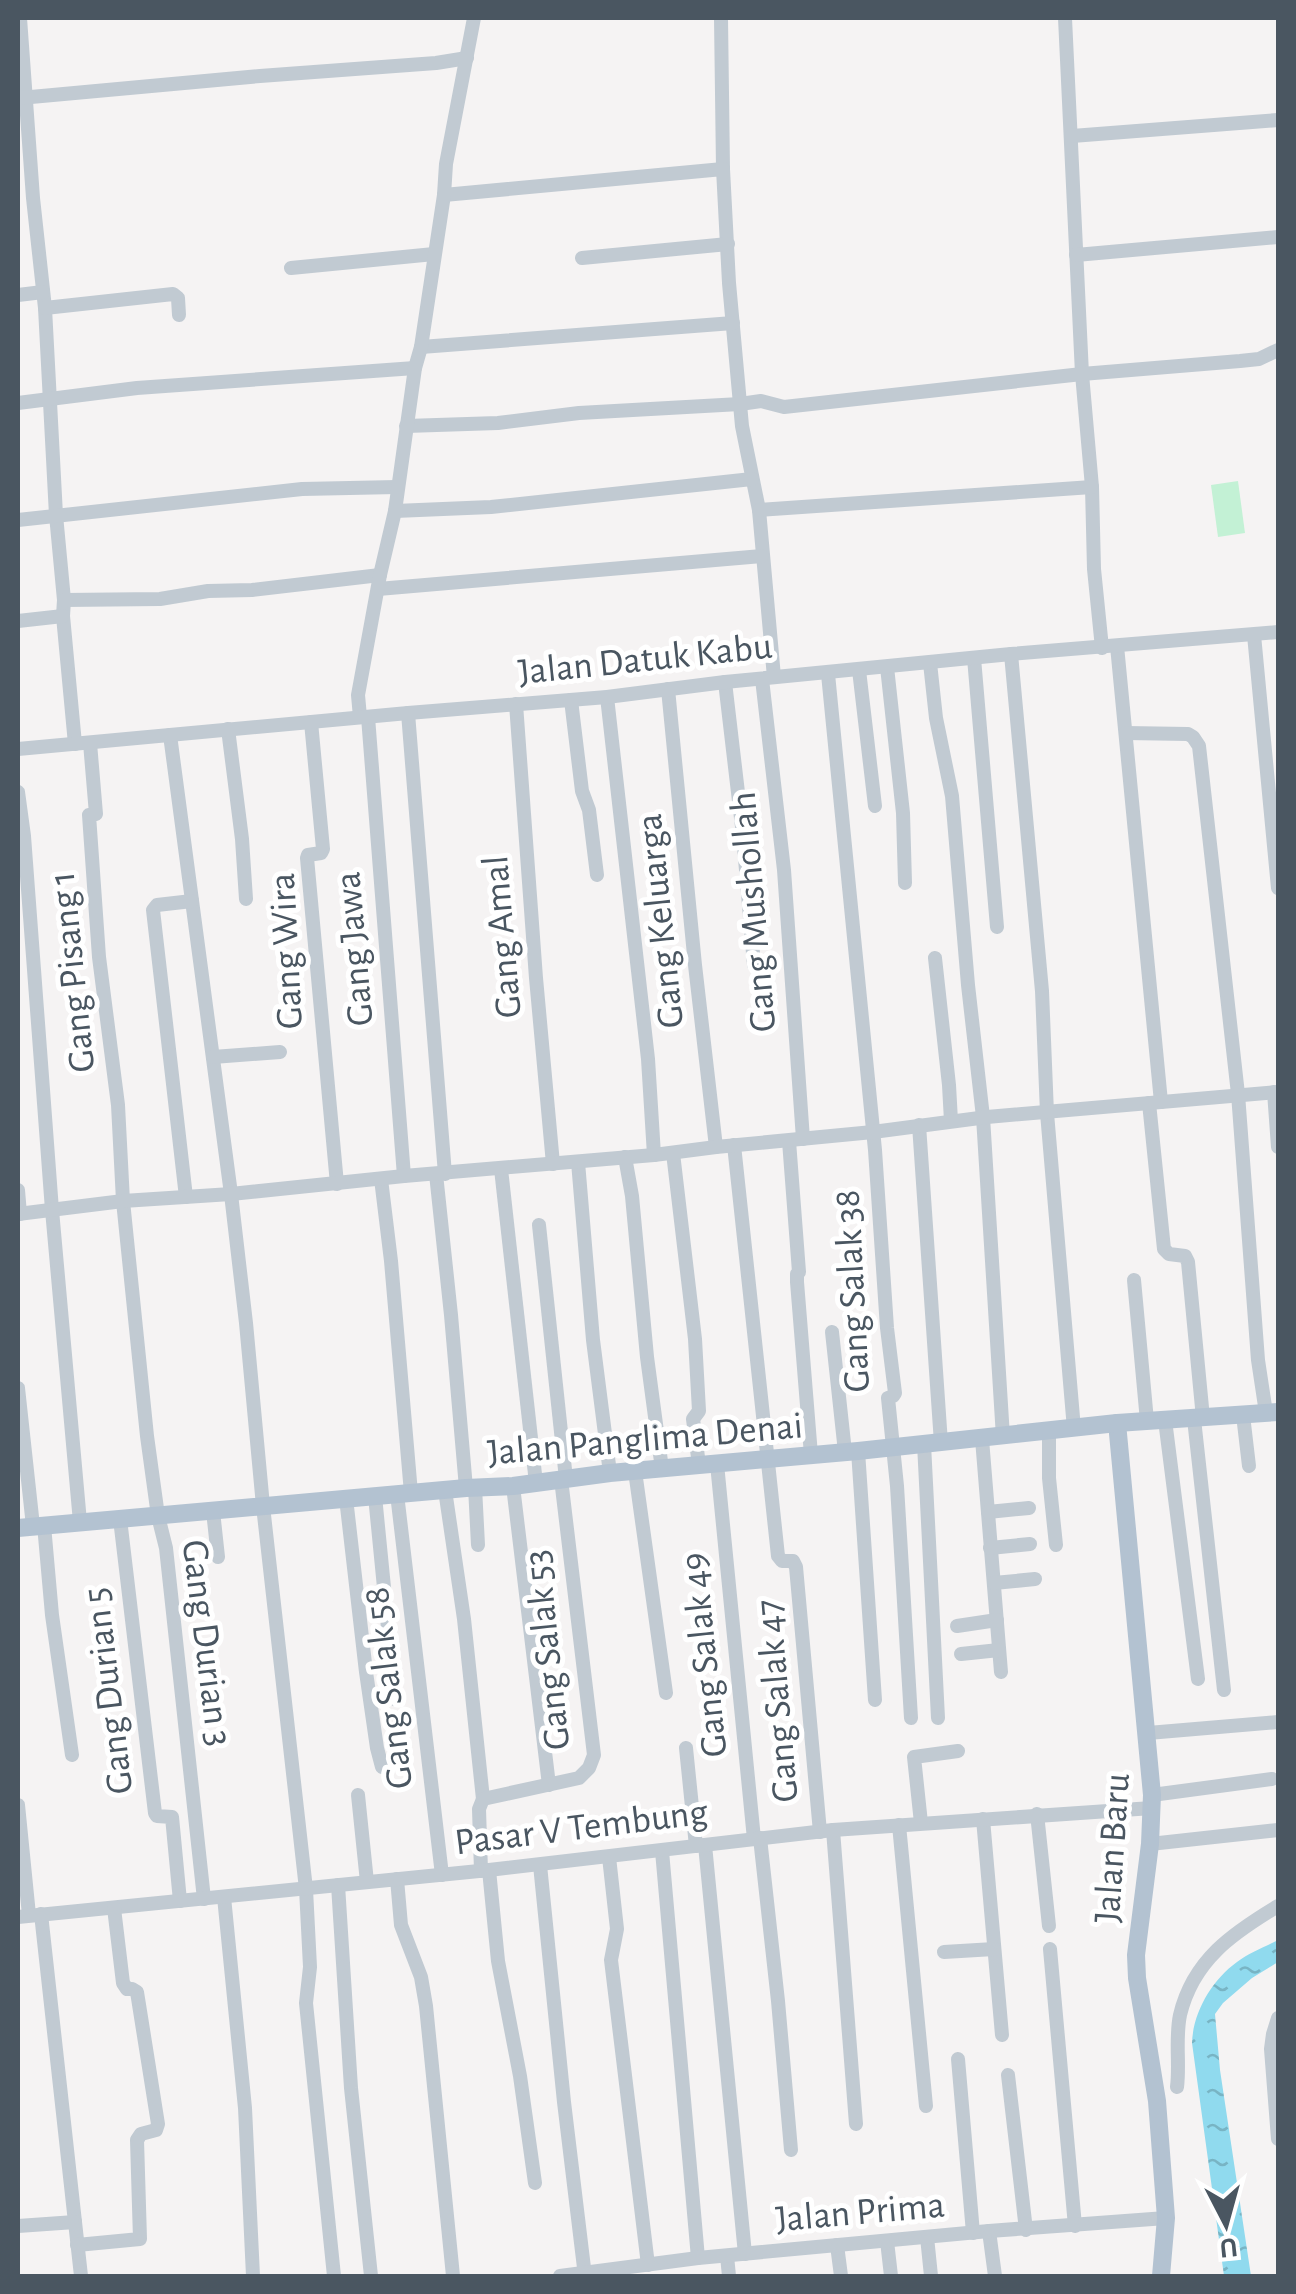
<svg xmlns="http://www.w3.org/2000/svg" width="1296" height="2294" font-family="'Alegreya Sans',sans-serif">
<defs>
<pattern id="water-ripples" width="26" height="14" patternUnits="userSpaceOnUse" patternTransform="scale(2.5)"><rect width="26" height="14" fill="#90daee"/><path d="M2 4q2-2 4 0t4 0M15 11q2-2 4 0t4 0" fill="none" stroke="#78b4c4"/></pattern>
</defs>
<rect width="100%" height="100%" fill="#f5f3f3"/>
<polygon fill="#c3f1d5" points="1238,481 1245,533 1218,537 1211,485"/>
<path fill="url(#water-ripples)" d="M1278,1940V1962L1252,1978L1223,2003L1215,2014L1220,2070L1251,2276H1224L1192,2043C1193,2012 1212,1980 1237,1962C1249,1953 1265,1947 1278,1940Z"/>
<g fill="none" stroke-linecap="round" stroke-linejoin="round">
<g stroke="#c1cad2" stroke-width="14">
<polyline points="20,18 33,198 45,308 56,515 64,600 63,616 75,744"/>
<polyline points="721,18 723,169"/>
<polyline points="1065,18 1082,374 1092,487 1094,569 1102,648"/>
<polyline points="20,98 260,76 436,63 467,58"/>
<polyline points="1072,136 1278,120"/>
<polyline points="444,195 723,169 729,283 742,426 759,510 774,677"/>
<polyline points="1076,255 1278,237"/>
<polyline points="582,258 728,244"/>
<polyline points="291,268 434,254"/>
<polyline points="18,295 43,292"/>
<polyline points="45,308 173,294 178,298 179,315"/>
<polyline points="421,347 733,323"/>
<polyline points="18,403 137,388 415,368"/>
<polyline points="406,426 498,423 579,413 740,404 761,401 784,407 793,406 1082,374 1240,361 1259,359 1278,350"/>
<polyline points="759,510 1092,487"/>
<polyline points="395,511 491,507 752,479"/>
<polyline points="18,520 302,489 397,487"/>
<polyline points="378,589 762,556"/>
<polyline points="64,600 160,599 208,591 252,590 380,575"/>
<polyline points="18,621 63,616"/>
<polyline points="1254,635 1278,888"/>
<polyline points="1117,646 1161,1102"/>
<polyline points="1011,654 1042,991 1047,1113 1074,1429"/>
<polyline points="974,658 997,927"/>
<polyline points="930,663 936,718 952,796 968,985 983,1117 1003,1437"/>
<polyline points="887,667 903,813 905,883"/>
<polyline points="859,670 875,806"/>
<polyline points="828,674 875,1150 887,1328 895,1393 893,1396 888,1398 897,1486 911,1718"/>
<polyline points="762,679 784,870 803,1139"/>
<polyline points="725,682 743,835 754,965"/>
<polyline points="668,689 695,965 716,1147"/>
<polyline points="607,697 648,1059 654,1155"/>
<polyline points="571,700 582,791 589,810 597,875"/>
<polyline points="516,704 536,978 553,1164"/>
<polyline points="408,713 445,1174"/>
<polyline points="360,717 358,695 380,575 395,511 415,368 421,347 444,195 446,164 474,18"/>
<polyline points="368,717 404,1176"/>
<polyline points="311,722 323,849 321,853 308,855 307,858 337,1184"/>
<polyline points="228,729 242,839 246,899"/>
<polyline points="1126,733 1188,734 1193,737 1199,746 1238,1094 1258,1360 1266,1413"/>
<polyline points="170,735 231,1194 246,1323 263,1506 306,1889 310,1967 306,2003 334,2276"/>
<polyline points="90,743 96,814 89,815 99,957 118,1105 123,1201 147,1436 158,1516 166,1548 204,1899"/>
<polyline points="18,749 408,713 607,697 725,682 1011,654 1278,632"/>
<polyline points="18,792 24,836 52,1210 80,1522"/>
<polyline points="935,958 949,1085 951,1121"/>
<polyline points="213,1057 280,1052"/>
<polyline points="1274,1092 1278,1147"/>
<polyline points="1149,1103 1164,1249 1169,1254 1185,1256 1188,1262 1203,1418"/>
<polyline points="919,1125 941,1443"/>
<polyline points="789,1141 799,1272 797,1274 797,1282 811,1455"/>
<polyline points="734,1145 778,1556 782,1561 793,1561 796,1567 820,1832"/>
<polyline points="673,1153 695,1339 699,1411 693,1419 699,1465"/>
<polyline points="625,1157 632,1196 647,1357 662,1469"/>
<polyline points="578,1162 593,1340 610,1473"/>
<polyline points="501,1169 536,1483"/>
<polyline points="436,1174 451,1315 466,1488"/>
<polyline points="381,1179 391,1261 411,1493"/>
<polyline points="18,1190 20,1214"/>
<polyline points="186,1197 153,910 157,905 192,901"/>
<polyline points="18,1214 123,1201 231,1194 404,1176 654,1155 716,1147 873,1132 987,1117 1278,1092"/>
<polyline points="539,1225 566,1479"/>
<polyline points="1134,1280 1147,1421"/>
<polyline points="832,1332 845,1452"/>
<polyline points="18,1388 33,1526"/>
<polyline points="1243,1415 1249,1466"/>
<polyline points="1194,1419 1224,1690"/>
<polyline points="1165,1420 1198,1679"/>
<polyline points="1049,1432 1049,1478 1056,1545"/>
<polyline points="982,1439 1001,1672"/>
<polyline points="924,1444 938,1718"/>
<polyline points="858,1451 875,1700"/>
<polyline points="717,1464 754,1839"/>
<polyline points="635,1471 666,1693"/>
<polyline points="513,1486 549,1785"/>
<polyline points="475,1487 478,1545"/>
<polyline points="445,1490 464,1619 483,1799"/>
<polyline points="397,1494 442,1875"/>
<polyline points="375,1496 395,1699"/>
<polyline points="346,1498 366,1672 377,1748 382,1767"/>
<polyline points="213,1511 218,1557"/>
<polyline points="988,1512 1029,1508"/>
<polyline points="120,1519 155,1813 157,1816 172,1817 180,1901"/>
<polyline points="44,1525 52,1615 72,1755"/>
<polyline points="990,1548 1030,1544"/>
<polyline points="994,1583 1035,1579"/>
<polyline points="957,1626 997,1620"/>
<polyline points="961,1654 999,1650"/>
<polyline points="1148,1733 1278,1722"/>
<polyline points="686,1748 696,1846"/>
<polyline points="358,1795 367,1882"/>
<polyline points="1152,1795 1272,1779"/>
<polyline points="18,1805 29,1915"/>
<polyline points="1037,1814 1049,1926"/>
<polyline points="983,1819 1002,2035"/>
<polyline points="921,1823 914,1757 958,1751"/>
<polyline points="899,1825 926,2106"/>
<polyline points="833,1830 856,2124"/>
<polyline points="760,1838 778,2001 791,2150"/>
<polyline points="1150,1844 1278,1830"/>
<polyline points="705,1845 745,2254"/>
<polyline points="662,1851 698,2258"/>
<polyline points="609,1857 617,1929 611,1960 648,2265"/>
<polyline points="540,1865 564,2102 585,2276"/>
<polyline points="489,1870 498,1961 520,2076 535,2183"/>
<polyline points="481,1871 479,1809 483,1799 579,1778 589,1768 594,1755 561,1479"/>
<polyline points="397,1879 401,1925 421,1977 426,2006 453,2276"/>
<polyline points="338,1885 351,2088 371,2276"/>
<polyline points="224,1897 245,2108 253,2276"/>
<polyline points="41,1914 75,2222"/>
<polyline points="18,1917 489,1870 833,1830 1152,1808"/>
<polyline points="1050,1949 1075,2226"/>
<polyline points="944,1952 994,1949"/>
<polyline points="1278,2018 1273,2034 1271,2049 1278,2139"/>
<polyline points="958,2059 973,2233"/>
<polyline points="1008,2075 1026,2230"/>
<path d="M1177,2087C1180,2064 1175,2039 1180,2015C1193,1960 1233,1933 1278,1906"/>
<polyline points="18,2226 75,2222 81,2276"/>
<polyline points="989,2231 995,2276"/>
<polyline points="927,2237 931,2276"/>
<polyline points="887,2241 891,2276"/>
<polyline points="77,2245 140,2239 137,2140 141,2134 156,2130 158,2124 137,1992 132,1989 127,1989 123,1983 114,1908"/>
<polyline points="837,2245 841,2276"/>
<polyline points="727,2256 729,2276"/>
<polyline points="560,2276 698,2258 989,2231 1166,2218"/>
</g>
<g stroke="#b3c2d1" stroke-width="18">
<polyline points="1117,1423 1152,1795 1150,1844 1136,1955 1137,1978 1157,2101 1166,2218 1161,2276"/>
<polyline points="18,1528 466,1488 513,1486 610,1473 858,1451 1117,1423 1278,1412"/>
</g>
</g>
<g text-anchor="middle" stroke-width="10" stroke-linejoin="round" paint-order="stroke">
<g font-size="38" fill="#4a5661" stroke="#fff">
<text transform="translate(645 658) rotate(-6)" y="13">Jalan Datuk Kabu</text>
<text transform="translate(752 912) rotate(-95)" y="13">Gang Mushollah</text>
<text transform="translate(659 921) rotate(-96)" y="13">Gang Keluarga</text>
<text transform="translate(501 937) rotate(-95)" y="13">Gang Amal</text>
<text transform="translate(353 949) rotate(-95)" y="13">Gang Jawa</text>
<text transform="translate(285 951) rotate(-93)" y="13">Gang Wira</text>
<text transform="translate(71 972) rotate(-96)" y="13">Gang Pisang 1</text>
<text transform="translate(851 1291) rotate(-93)" y="13">Gang Salak 38</text>
<text transform="translate(645 1438) rotate(-5)" y="13">Jalan Panglima Denai</text>
<text transform="translate(208 1643) rotate(83)" y="13">Gang Durian 3</text>
<text transform="translate(546 1650) rotate(-96)" y="13">Gang Salak 53</text>
<text transform="translate(703 1655) rotate(-96)" y="13">Gang Salak 49</text>
<text transform="translate(387 1688) rotate(-97)" y="13">Gang Salak 58</text>
<text transform="translate(107 1691) rotate(-97)" y="13">Gang Durian 5</text>
<text transform="translate(776 1701) rotate(-95)" y="13">Gang Salak 47</text>
<text transform="translate(581 1826) rotate(-7)" y="13">Pasar V Tembung</text>
<text transform="translate(1111 1848) rotate(-86)" y="13">Jalan Baru</text>
<text transform="translate(860 2211) rotate(-5)" y="13">Jalan Prima</text>
</g>
</g>
<rect width="1296" height="2294" fill="none" stroke="#4a5661" stroke-width="40"/>
<g transform="translate(1226 2224) rotate(174)" stroke="#ffffff" stroke-width="8" paint-order="stroke">
<path d="M0-8L18 38L0 25L-18 38Z" fill="#4a5661"/>
<text y="-15" font-size="28" font-weight="bold" text-anchor="middle" fill="#4a5661">U</text>
</g>
</svg>
